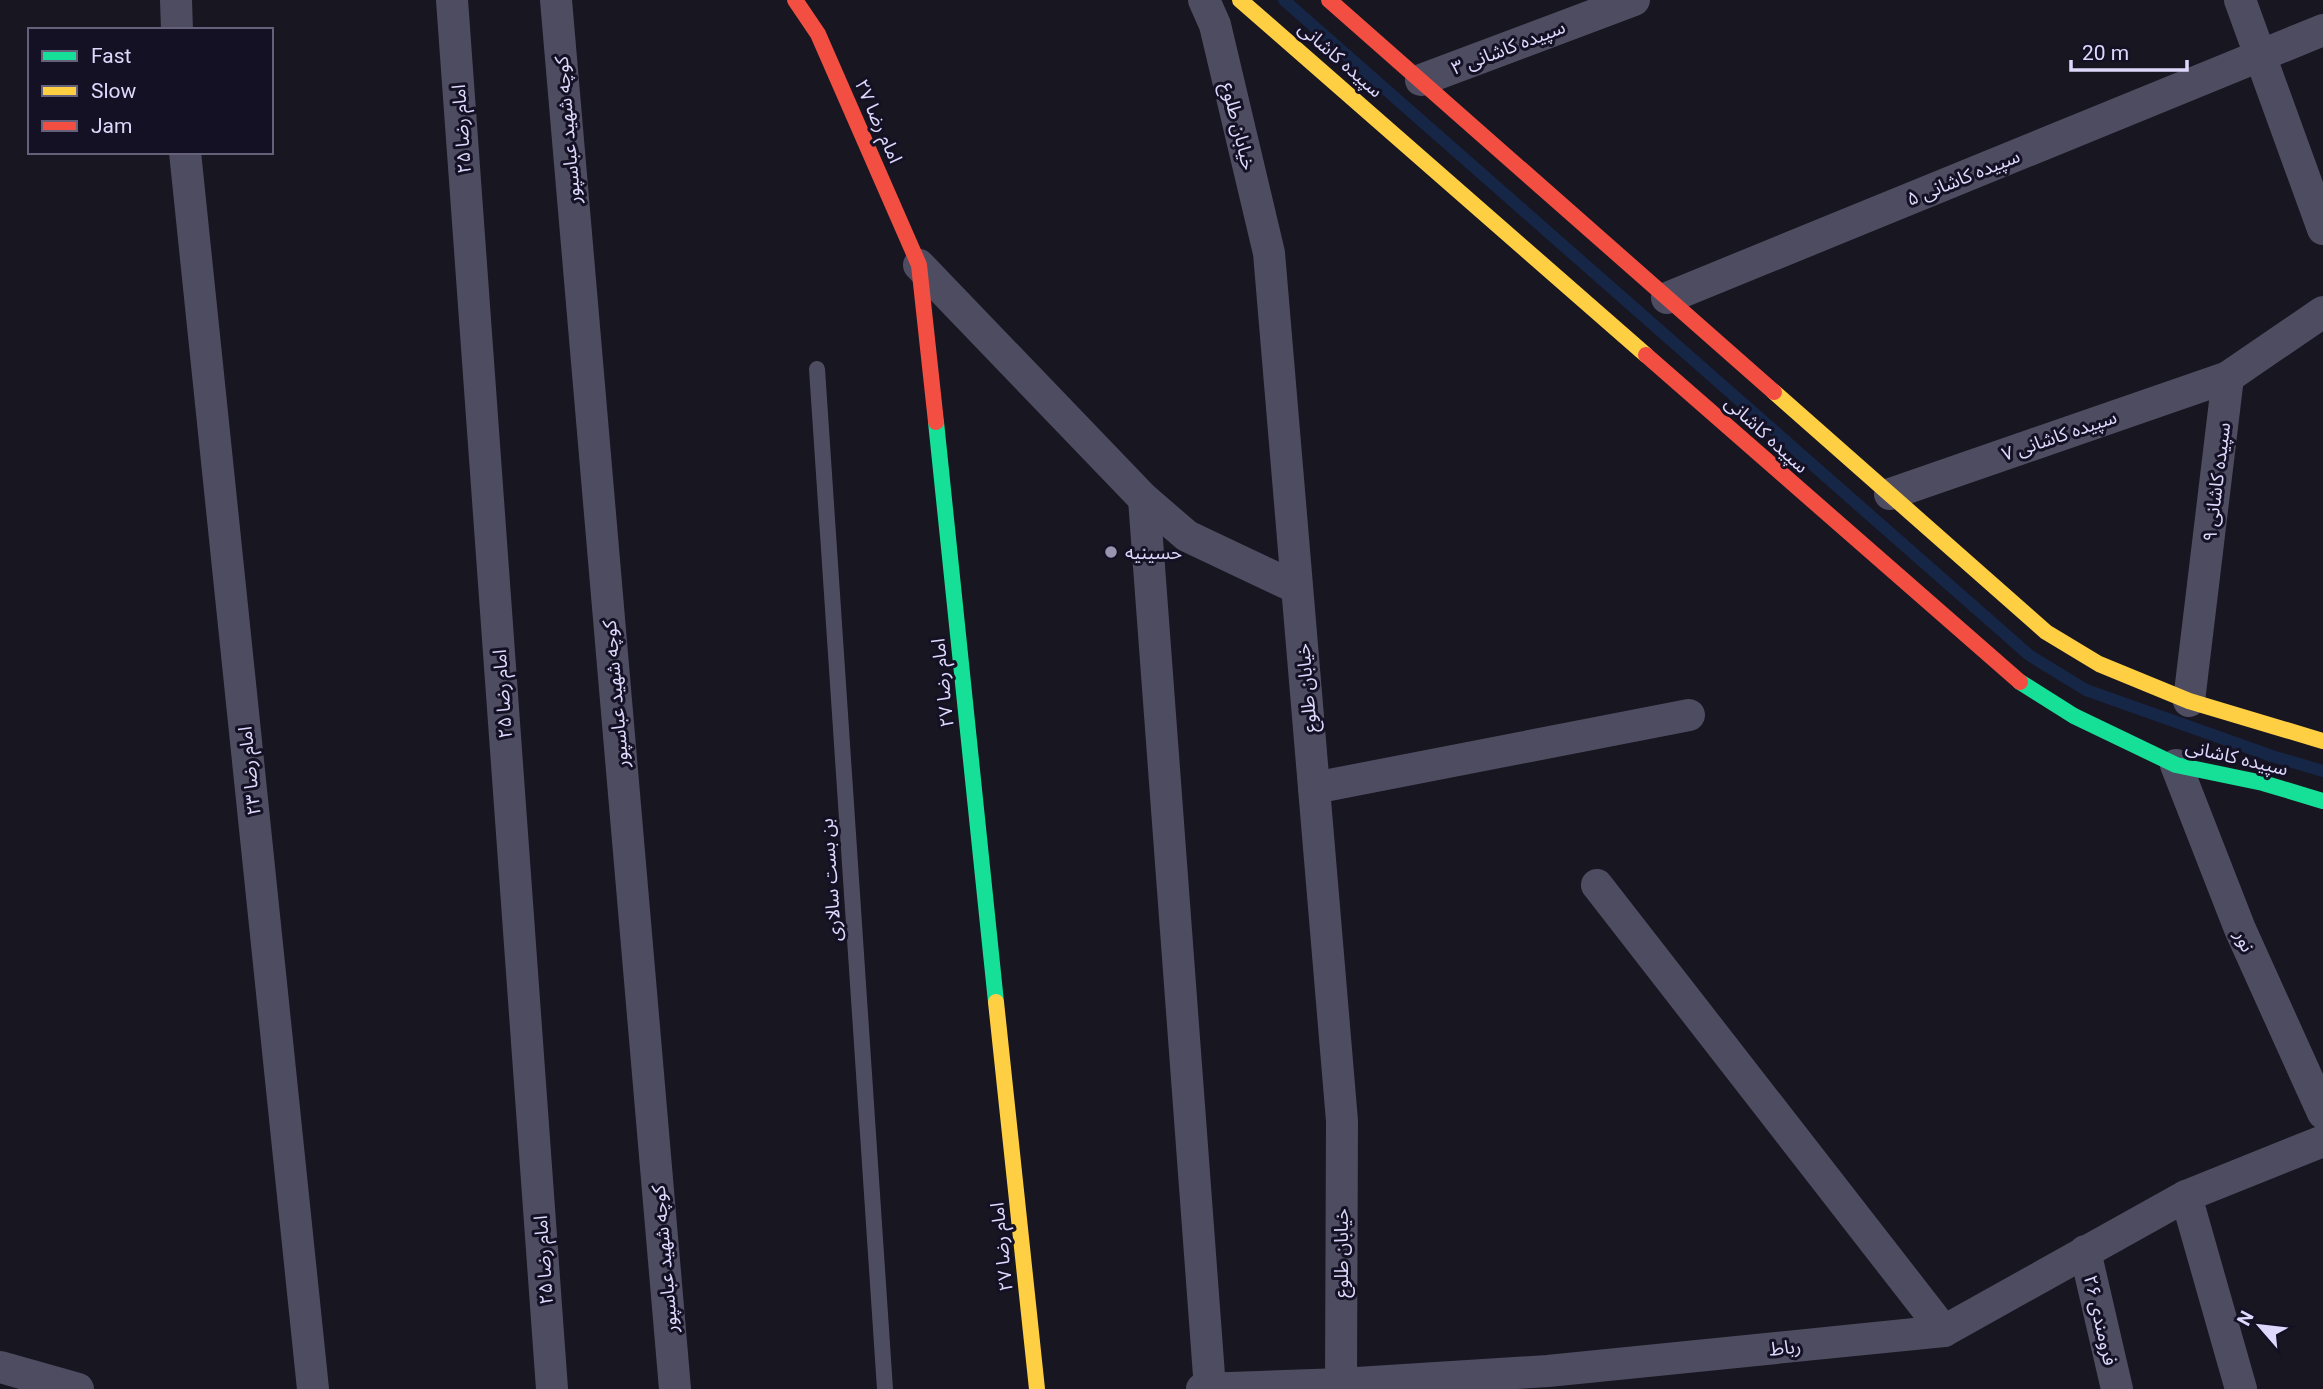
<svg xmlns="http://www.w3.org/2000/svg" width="2323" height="1389" font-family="Roboto,'Noto Sans Arabic',sans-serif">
<rect width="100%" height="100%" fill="#181620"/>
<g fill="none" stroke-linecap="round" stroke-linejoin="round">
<polyline stroke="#152647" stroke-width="12" points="1284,0 2029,655 2086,690 2272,756 2323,771"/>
<polyline stroke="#4e4c61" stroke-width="16" points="817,369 885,1389"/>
<g stroke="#4e4c61" stroke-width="32">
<polyline points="176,0 177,30"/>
<polyline points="452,0 552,1389"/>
<polyline points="556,0 675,1389"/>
<polyline points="1204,0 1215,25 1269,253 1342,1121 1341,1384"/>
<polyline points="2240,0 2323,229"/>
<polyline points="1421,80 1634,0"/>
<polyline points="185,152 313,1389"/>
<polyline points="919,265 1144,499 1187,536 1297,588"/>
<polyline points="1667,298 2323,30"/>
<polyline points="1890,494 2228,377"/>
<polyline points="1144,499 1210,1389"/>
<polyline points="2189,701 2228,377 2323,312"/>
<polyline points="2176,765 2240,929 2323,1113"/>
<polyline points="1314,788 1689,715"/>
<polyline points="1597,885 1944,1331"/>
<polyline points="2186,1196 2241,1389"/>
<polyline points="2085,1251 2117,1389"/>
<polyline points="0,1367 78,1389"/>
<polyline points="1202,1389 1341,1384 1548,1371 1944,1331 2186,1196 2323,1141"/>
</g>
<g stroke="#16e098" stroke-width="16">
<polyline points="936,422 996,1002"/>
<polyline points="2020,682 2074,716 2176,765 2263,783 2323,801"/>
</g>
<g stroke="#ffcf43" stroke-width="16">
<polyline points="1240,0 1646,355"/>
<polyline points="1774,392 2046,632 2099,664 2189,701 2323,741"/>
<polyline points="996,1002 1037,1389"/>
</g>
<g stroke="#f24e42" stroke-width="16">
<polyline points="795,0 818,34 919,265 936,422"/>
<polyline points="1329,0 1774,392"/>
<polyline points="1646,355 2020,682"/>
</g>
</g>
<circle fill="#9995af" stroke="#151125" stroke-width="2.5" cx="1111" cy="552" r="7"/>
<g text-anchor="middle" stroke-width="6" stroke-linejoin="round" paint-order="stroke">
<g font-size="19" fill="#ded9fc" stroke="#151125">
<text transform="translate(1508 47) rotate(-21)" y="7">سپیده کاشانی ۳</text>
<text transform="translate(1341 59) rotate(41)" y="7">سپیده کاشانی</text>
<text transform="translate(879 121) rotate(66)" y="7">امام رضا ۲۷</text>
<text transform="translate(1239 126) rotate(76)" y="7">خیابان طلوع</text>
<text transform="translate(461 129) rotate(-94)" y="7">امام رضا ۲۵</text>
<text transform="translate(567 130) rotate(-95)" y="7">کوچه شهید عباسپور</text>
<text transform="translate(1963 177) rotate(-22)" y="7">سپیده کاشانی ۵</text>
<text transform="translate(1767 434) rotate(42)" y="7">سپیده کاشانی</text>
<text transform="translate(2059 435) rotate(-19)" y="7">سپیده کاشانی ۷</text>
<text transform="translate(2216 482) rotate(-83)" y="7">سپیده کاشانی ۹</text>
<text transform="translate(942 683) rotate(-96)" y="7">امام رضا ۲۷</text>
<text transform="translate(1306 688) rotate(-95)" y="7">خیابان طلوع</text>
<text transform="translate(502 694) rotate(-94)" y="7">امام رضا ۲۵</text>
<text transform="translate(615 694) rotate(-95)" y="7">کوچه شهید عباسپور</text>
<text transform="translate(2237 757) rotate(13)" y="7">سپیده کاشانی</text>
<text transform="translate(249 771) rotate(-96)" y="7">امام رضا ۲۳</text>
<text transform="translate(830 880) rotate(-94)" y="7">بن بست سالاری</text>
<text transform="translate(2245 941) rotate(66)" y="7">نور</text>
<text transform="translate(1001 1247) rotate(-96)" y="7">امام رضا ۲۷</text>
<text transform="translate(1341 1253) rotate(-90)" y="7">خیابان طلوع</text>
<text transform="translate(664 1259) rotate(-95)" y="7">کوچه شهید عباسپور</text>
<text transform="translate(543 1260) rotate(-94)" y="7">امام رضا ۲۵</text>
<text transform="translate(2101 1320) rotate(77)" y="7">فرومندی ۲۶</text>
<text transform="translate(1785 1347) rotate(-6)" y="7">رباط</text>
</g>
<g font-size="19" fill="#ded9fc" stroke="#151125" text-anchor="start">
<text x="1125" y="559">حسینیه</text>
</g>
</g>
<rect x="28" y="28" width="245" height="126" fill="#151125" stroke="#65617b" stroke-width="2"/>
<rect x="42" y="51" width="35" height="10" fill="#16e098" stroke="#65617b" stroke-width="2"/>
<text x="91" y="63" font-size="21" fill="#ded9fc">Fast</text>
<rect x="42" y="86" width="35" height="10" fill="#ffcf43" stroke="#65617b" stroke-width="2"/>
<text x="91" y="98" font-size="21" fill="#ded9fc">Slow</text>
<rect x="42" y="121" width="35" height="10" fill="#f24e42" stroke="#65617b" stroke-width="2"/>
<text x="91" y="133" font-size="21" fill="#ded9fc">Jam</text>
<g transform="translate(2260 1326) rotate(298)" stroke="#151125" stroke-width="5" paint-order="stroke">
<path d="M0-5L12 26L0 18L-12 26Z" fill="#ded9fc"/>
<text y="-10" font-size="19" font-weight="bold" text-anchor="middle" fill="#ded9fc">N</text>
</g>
<path d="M2071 60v10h116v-10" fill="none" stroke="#ded9fc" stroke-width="3.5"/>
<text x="2082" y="60" font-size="21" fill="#ded9fc" stroke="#151125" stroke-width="5" paint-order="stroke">20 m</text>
</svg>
